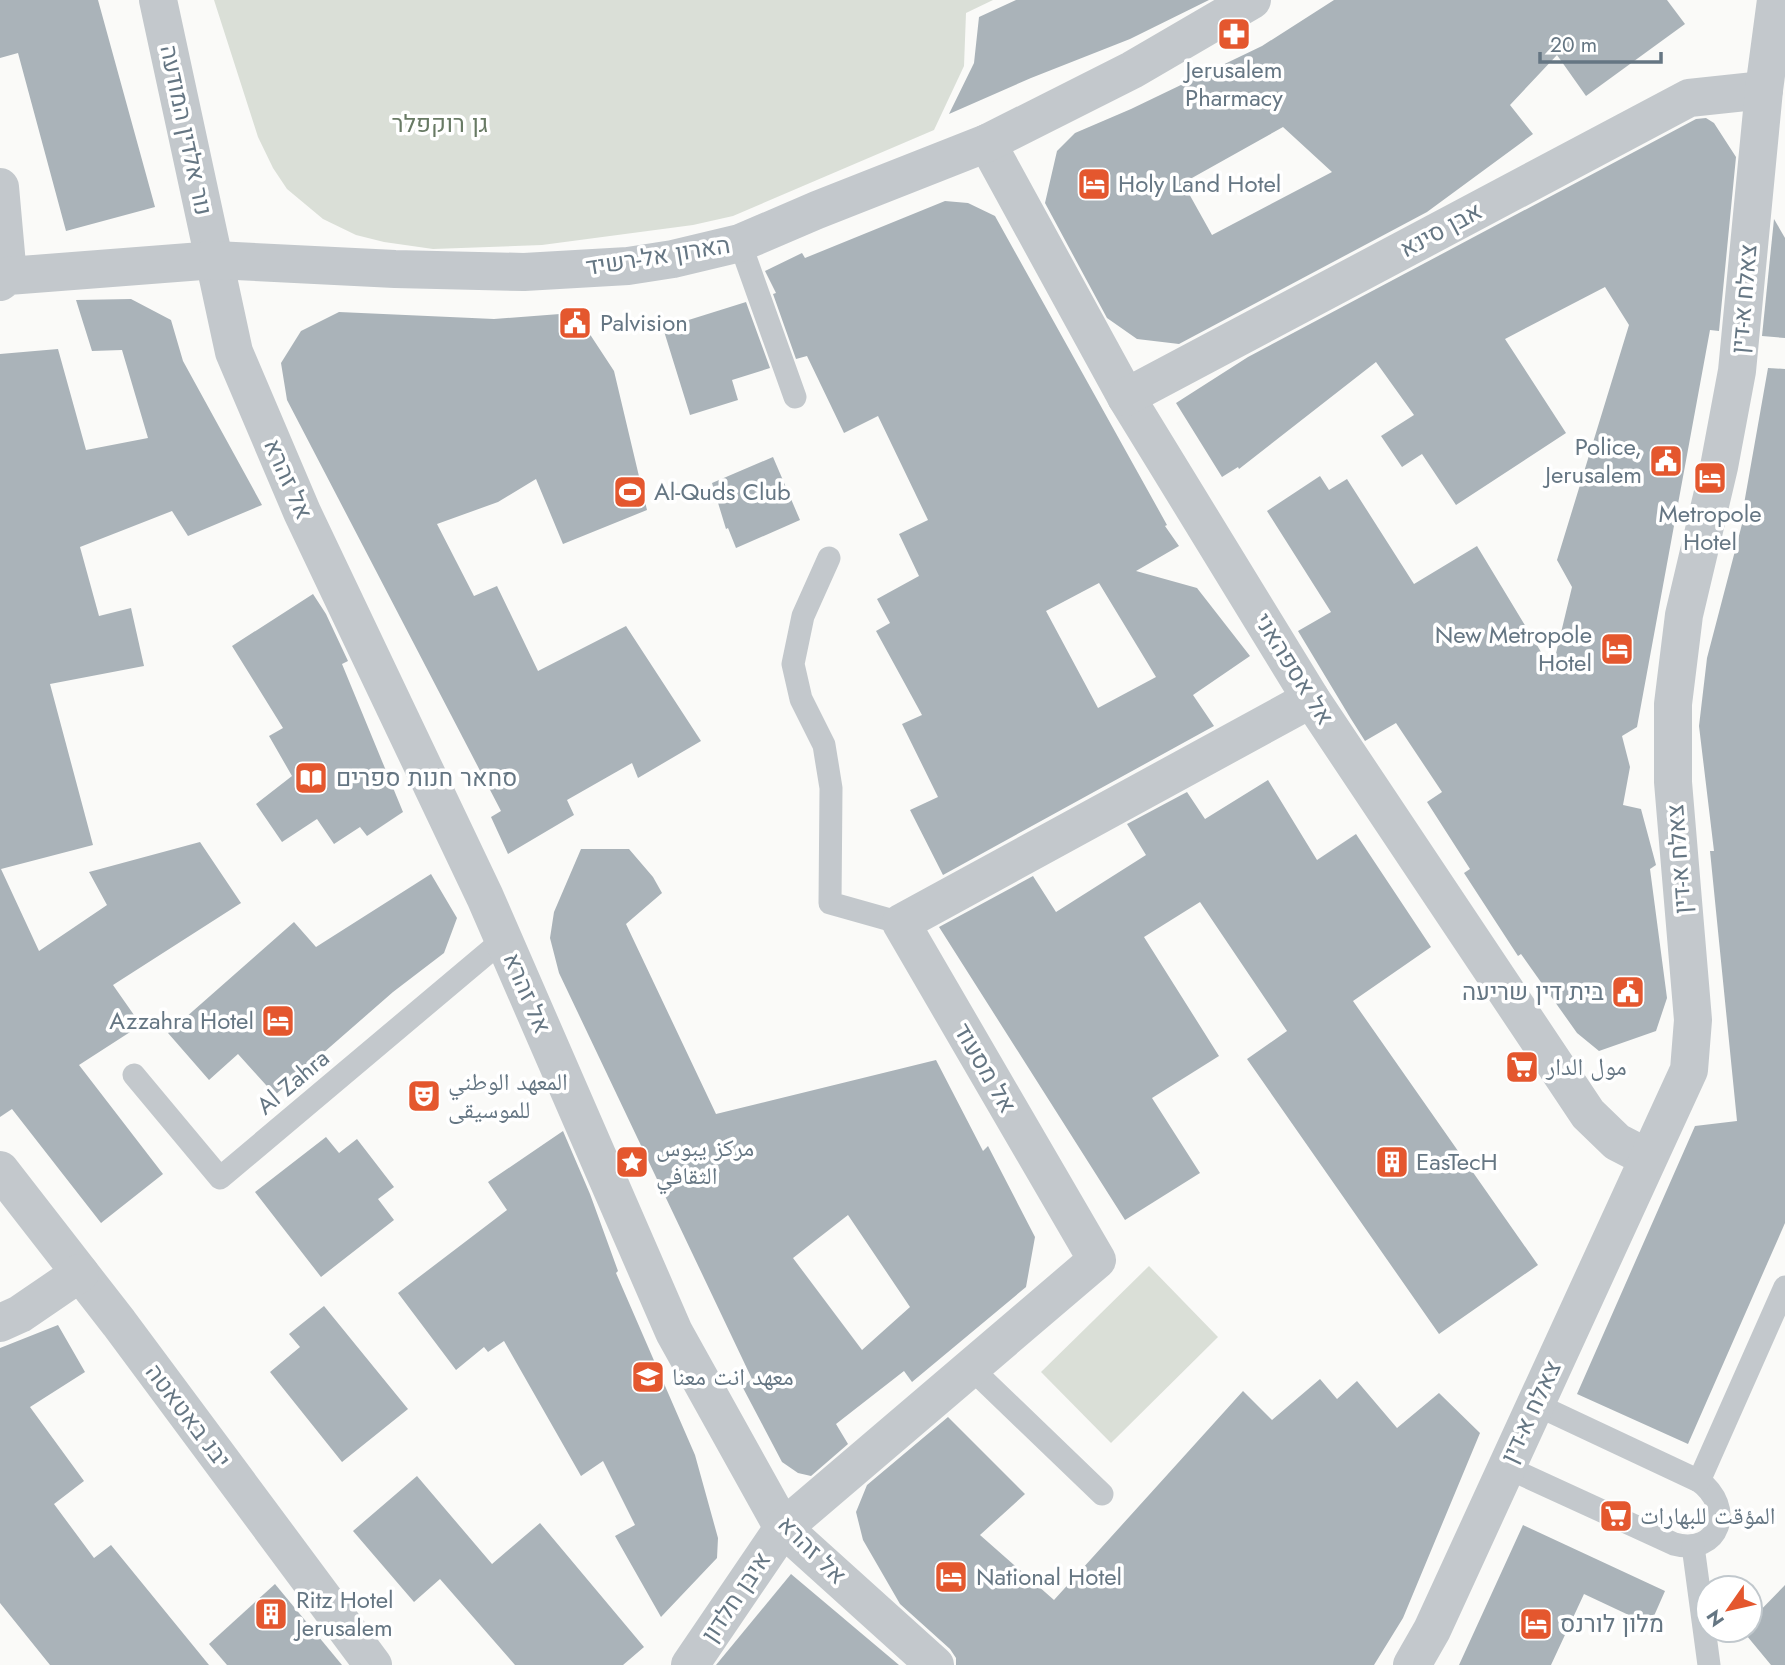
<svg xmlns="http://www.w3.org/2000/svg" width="1785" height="1665" font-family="Jost,'Noto Naskh Arabic',Heebo,sans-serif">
<rect width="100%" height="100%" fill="#fafaf8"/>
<g fill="#dadfd7">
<polygon points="214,0 993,0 966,13 964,66 934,130 733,216 693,225 542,245 433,249 384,242 356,235 323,219 287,189 273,168 258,137"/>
<polygon points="1149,1266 1218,1337 1111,1443 1041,1372"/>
</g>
<g fill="#aab3b9" fill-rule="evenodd">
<polygon points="0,0 98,0 155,207 66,231 18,53 0,58"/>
<polygon points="1016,0 1209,0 1130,39 1031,78 949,114 974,63 979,17"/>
<path d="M1334,0H1667L1685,24L1586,96L1557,55L1510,105L1533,134L1427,212L1179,344L1137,339L1107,318L1045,203L1057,151L1075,133L1131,109L1262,46ZM1283,127L1332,172L1212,235L1183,183Z"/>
<polygon points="1706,118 1714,123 1736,157 1719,331 1710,330 1637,727 1622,736 1630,767 1623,805 1641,809 1656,865 1650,869 1667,998 1656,1031 1599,1051 1577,1033 1521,954 1518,956 1464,873 1470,869 1427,802 1442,792 1396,723 1365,741 1351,719 1298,631 1331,612 1267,511 1320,476 1329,490 1347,479 1414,584 1477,546 1552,670 1572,587 1557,560 1629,325 1605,287 1505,339 1566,433 1456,505 1422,454 1402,467 1381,436 1414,415 1376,362 1239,469 1238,467 1222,477 1176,403 1248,357 1696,119"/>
<path d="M945,201L968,203L995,216L1167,525L1165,526L1179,546L1136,571L1197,588L1250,656L1193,695L1214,726L943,875L910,810L938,797L902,724L922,715L876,631L890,623L877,599L919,576L899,534L928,520L878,416L844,433L807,356L796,359L773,294L776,293L765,271L802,253L805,258ZM1099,583L1156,677L1098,708L1046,611Z"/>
<polygon points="1774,219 1785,238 1785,338 1762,336"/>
<polygon points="131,299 171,320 183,361 262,505 188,536 172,511 80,547 99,616 131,608 144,666 50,684 93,845 1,869 39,951 107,905 89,872 200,842 241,903 113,985 141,1025 79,1065 163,1174 101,1223 12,1109 0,1117 0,354 58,349 86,450 148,438 122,350 92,351 76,300"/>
<polygon points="746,302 770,368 732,380 738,400 690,415 663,328"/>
<polygon points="574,310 614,371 647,510 563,544 536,479 498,502 437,524 474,596 497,586 538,671 626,626 701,741 638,778 632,763 567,800 574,815 508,854 491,817 501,811 287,400 281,363 301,331 339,312 494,319 560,314"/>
<polygon points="1768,368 1785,369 1785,1223 1688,1444 1577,1394 1695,1126 1737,1121 1710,851 1714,851 1699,726 1707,658 1747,505 1744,504"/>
<polygon points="773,457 800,520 736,548 728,528 726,529 712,483"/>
<polygon points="313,594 326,614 348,661 342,664 403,812 367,836 360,827 334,844 317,819 282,842 256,804 292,776 269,736 283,728 232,646"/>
<polygon points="1268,780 1317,860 1356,834 1431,947 1353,1001 1538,1265 1439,1334 1247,1059 1287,1031 1200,902 1144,937 1219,1056 1152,1098 1200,1173 1125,1220 939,927 1033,876 1056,912 1146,855 1127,824 1187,792 1205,819"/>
<path d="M581,849H629L653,877L662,893L626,924L716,1114L936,1060L983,1151L988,1146L1035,1237L1026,1287L912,1382L904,1371L836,1424L848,1444L811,1476L798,1473L782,1462L742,1386L752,1379L559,973L550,938L554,912ZM848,1215L910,1307L862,1350L793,1258Z"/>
<polygon points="431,874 457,918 444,953 393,992 275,1095 238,1054 209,1080 168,1033 294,922 316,947"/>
<polygon points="563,1131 590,1194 618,1271 616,1273 695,1455 718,1538 717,1558 661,1617 615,1536 635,1525 603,1461 581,1476 504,1341 488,1352 484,1347 456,1370 398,1293 507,1210 488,1182"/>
<polygon points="326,1137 339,1153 357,1139 394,1187 378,1199 394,1220 321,1277 255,1192"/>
<polygon points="324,1306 408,1409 342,1462 270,1372 300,1347 289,1334"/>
<polygon points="58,1325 85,1372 30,1407 84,1481 54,1504 94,1558 111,1545 209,1665 50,1665 0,1603 0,1348"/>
<polygon points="1320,1379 1337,1399 1357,1381 1397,1428 1439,1393 1480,1433 1403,1618 1374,1665 956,1665 956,1658 950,1649 900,1604 863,1540 856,1512 867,1485 948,1417 1025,1494 980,1535 1054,1600 1243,1391 1272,1420"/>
<polygon points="417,1476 492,1564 540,1523 644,1647 623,1665 515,1665 440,1579 414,1602 353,1531"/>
<polygon points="1523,1525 1665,1591 1650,1625 1584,1594 1551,1665 1459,1665"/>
<polygon points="791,1574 899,1665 716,1665"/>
<polygon points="275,1584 342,1665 227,1665 209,1644"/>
<polygon points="1785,1585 1785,1665 1771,1665 1742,1630 1750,1630 1750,1621"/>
</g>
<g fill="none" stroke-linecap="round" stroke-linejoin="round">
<g stroke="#c3c8cc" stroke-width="23">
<polyline points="740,243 795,397"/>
<polyline points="829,558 803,616 793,664 801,699 824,745 831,788 830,903 901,923"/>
<polyline points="134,1075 220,1178 504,939"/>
<polyline points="971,1368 1102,1494"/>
<path d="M1506,1467L1674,1544C1720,1556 1735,1507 1699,1481L1535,1404"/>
<polyline points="1699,1481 1785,1287"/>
<polyline points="1693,1546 1709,1665"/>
</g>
<g stroke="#c3c8cc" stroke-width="38">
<polyline points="158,0 234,352 302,512 485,897 674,1332 783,1528 935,1665"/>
<polyline points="987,143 1126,397 1311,699 1588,1114 1617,1142 1648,1158"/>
<polyline points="0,187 8,276"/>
<polyline points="0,282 8,276 215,260 395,269 524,272 628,266 673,259 740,243 817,210 987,143 1132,70 1252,0"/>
<polyline points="1126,397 1689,98 1764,90"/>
<polyline points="0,1170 119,1323 373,1665"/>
<polyline points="0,1323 20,1314 80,1273"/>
<polyline points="690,1665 783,1528 1097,1260 901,923 1311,699"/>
</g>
<polyline stroke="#c3c8cc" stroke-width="38" points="1412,1665 1432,1630 1689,1070 1693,1020 1673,782 1673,704 1684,615 1719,467 1737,371 1764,90 1776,0"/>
</g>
<defs>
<symbol id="pharmacy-square" viewBox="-11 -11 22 22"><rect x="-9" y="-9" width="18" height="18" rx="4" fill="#e4572e" stroke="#fff"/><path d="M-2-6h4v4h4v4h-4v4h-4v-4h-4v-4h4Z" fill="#fff"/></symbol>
<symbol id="hotel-square" viewBox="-11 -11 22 22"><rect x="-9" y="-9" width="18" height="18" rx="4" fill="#e4572e" stroke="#fff"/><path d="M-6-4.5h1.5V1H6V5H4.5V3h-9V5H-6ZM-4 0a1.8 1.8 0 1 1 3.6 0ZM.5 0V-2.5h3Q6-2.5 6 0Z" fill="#fff"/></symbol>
<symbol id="civic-square" viewBox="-11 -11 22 22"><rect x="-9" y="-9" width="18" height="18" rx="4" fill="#e4572e" stroke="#fff"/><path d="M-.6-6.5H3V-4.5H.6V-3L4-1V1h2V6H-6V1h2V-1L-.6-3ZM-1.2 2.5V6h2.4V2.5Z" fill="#fff"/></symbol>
<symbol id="stadium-square" viewBox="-11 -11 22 22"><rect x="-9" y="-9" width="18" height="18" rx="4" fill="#e4572e" stroke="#fff"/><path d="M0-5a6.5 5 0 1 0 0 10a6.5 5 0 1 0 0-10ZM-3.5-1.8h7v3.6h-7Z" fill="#fff"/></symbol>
<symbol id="library-square" viewBox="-11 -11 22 22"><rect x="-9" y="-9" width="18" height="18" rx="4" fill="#e4572e" stroke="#fff"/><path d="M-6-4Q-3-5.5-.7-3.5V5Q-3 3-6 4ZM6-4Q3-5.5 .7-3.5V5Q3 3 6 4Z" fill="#fff"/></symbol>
<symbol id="supermarket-square" viewBox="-11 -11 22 22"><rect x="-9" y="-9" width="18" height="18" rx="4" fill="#e4572e" stroke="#fff"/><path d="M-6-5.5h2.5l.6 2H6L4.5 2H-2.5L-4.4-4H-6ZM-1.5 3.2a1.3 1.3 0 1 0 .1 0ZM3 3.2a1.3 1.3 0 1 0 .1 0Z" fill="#fff"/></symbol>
<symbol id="theatre-square" viewBox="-11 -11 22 22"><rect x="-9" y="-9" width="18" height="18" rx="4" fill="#e4572e" stroke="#fff"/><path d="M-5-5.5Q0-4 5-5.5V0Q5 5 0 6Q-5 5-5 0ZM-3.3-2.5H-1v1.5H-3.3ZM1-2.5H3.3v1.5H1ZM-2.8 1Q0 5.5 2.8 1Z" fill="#fff"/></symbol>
<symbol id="sight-square" viewBox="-11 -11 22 22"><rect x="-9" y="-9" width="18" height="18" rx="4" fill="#e4572e" stroke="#fff"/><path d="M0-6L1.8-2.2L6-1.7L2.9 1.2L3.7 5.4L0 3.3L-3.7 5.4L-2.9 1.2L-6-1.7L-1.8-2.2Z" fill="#fff"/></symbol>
<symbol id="building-square" viewBox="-11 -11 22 22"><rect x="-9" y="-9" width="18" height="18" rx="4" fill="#e4572e" stroke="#fff"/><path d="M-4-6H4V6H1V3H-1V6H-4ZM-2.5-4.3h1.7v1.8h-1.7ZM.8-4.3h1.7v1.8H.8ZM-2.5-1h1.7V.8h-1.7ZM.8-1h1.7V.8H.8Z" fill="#fff"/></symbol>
<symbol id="university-square" viewBox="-11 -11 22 22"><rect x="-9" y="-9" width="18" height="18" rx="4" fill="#e4572e" stroke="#fff"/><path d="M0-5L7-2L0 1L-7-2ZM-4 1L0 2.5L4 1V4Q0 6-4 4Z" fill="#fff"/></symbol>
</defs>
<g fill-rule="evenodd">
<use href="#pharmacy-square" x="1215" y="15" width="38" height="38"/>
<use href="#hotel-square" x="1075" y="165" width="38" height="38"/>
<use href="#civic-square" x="556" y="304" width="38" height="38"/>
<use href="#civic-square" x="1647" y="442" width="38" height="38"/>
<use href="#hotel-square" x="1691" y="459" width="38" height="38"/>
<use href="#stadium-square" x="611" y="473" width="38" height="38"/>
<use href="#hotel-square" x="1598" y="630" width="38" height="38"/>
<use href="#library-square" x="292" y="759" width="38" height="38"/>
<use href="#civic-square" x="1609" y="973" width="38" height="38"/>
<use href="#hotel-square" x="259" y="1002" width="38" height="38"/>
<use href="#supermarket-square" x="1503" y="1048" width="38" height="38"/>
<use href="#theatre-square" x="405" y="1077" width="38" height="38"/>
<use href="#sight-square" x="613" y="1143" width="38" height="38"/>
<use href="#building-square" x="1373" y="1143" width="38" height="38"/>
<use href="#university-square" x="629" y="1358" width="38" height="38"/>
<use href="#supermarket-square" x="1597" y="1497" width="38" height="38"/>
<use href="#hotel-square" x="932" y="1558" width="38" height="38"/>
<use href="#building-square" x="252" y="1595" width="38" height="38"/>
<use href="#hotel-square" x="1517" y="1605" width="38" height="38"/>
</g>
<g text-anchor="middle" stroke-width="7" stroke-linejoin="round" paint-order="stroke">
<g font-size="24" fill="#657683" stroke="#fff" text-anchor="start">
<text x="1234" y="78" text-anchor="middle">Jerusalem<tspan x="1234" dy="28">Pharmacy</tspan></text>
<text x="1118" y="192">Holy Land Hotel</text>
<text x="600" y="331">Palvision</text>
<text x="1642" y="455" text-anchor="end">Police,<tspan x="1642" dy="28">Jerusalem</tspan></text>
<text x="654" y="500">Al-Quds Club</text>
<text x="1710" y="522" text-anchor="middle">Metropole<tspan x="1710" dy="28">Hotel</tspan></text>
<text x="1592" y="643" text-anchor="end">New Metropole<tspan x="1592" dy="28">Hotel</tspan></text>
<text x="336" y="786">סחאר חנות ספרים</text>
<text x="1604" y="1000" text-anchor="end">בית דין שריעה</text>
<text x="254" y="1029" text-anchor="end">Azzahra Hotel</text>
<text x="1546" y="1075">مول الدار</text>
<text x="448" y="1090">المعهد الوطني<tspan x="448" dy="28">للموسيقى</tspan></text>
<text x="656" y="1156">مركز يبوس<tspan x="656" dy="28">الثقافي</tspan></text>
<text x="1416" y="1170">EasTecH</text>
<text x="672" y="1385">معهد انت معنا</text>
<text x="1640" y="1524">المؤقت للبهارات</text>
<text x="976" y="1585">National Hotel</text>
<text x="296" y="1608">Ritz Hotel<tspan x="296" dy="28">Jerusalem</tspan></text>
<text x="1560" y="1632">מלון לורנס</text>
</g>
<g font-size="24" fill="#687a64" stroke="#fff">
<text x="440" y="132">גן רוקפלר</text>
</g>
<g font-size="24" fill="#657683" stroke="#fff">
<text transform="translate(186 130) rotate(78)" y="8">נור אלדין המודעה</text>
<text transform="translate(1441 230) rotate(-28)" y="8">אבן סינא</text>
<text transform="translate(658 256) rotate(-9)" y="8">הארון אל-רשיד</text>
<text transform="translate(1744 299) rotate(-85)" y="8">צאלח א-דין</text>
<text transform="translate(288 479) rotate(66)" y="8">אל זהרא</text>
<text transform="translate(1294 669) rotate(58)" y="8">אל אספהאני</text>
<text transform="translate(1679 859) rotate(-94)" y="8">צאלח א-דין</text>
<text transform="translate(527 993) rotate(67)" y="8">אל זהרא</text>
<text transform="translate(985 1068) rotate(60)" y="8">אל מסעוד</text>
<text transform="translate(293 1082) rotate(-40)" y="8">Al Zahra</text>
<text transform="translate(1531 1412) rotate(-65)" y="8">צאלח א-דין</text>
<text transform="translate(188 1416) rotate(53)" y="8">יבנ באטאטה</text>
<text transform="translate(812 1550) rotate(45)" y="8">אל זהרא</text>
<text transform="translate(736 1597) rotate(-56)" y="8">איבן חלדון</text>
</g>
</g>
<g transform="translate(1729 1609) rotate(236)"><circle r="33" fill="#ffffff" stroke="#c1c8cd" stroke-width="2"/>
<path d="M0-5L12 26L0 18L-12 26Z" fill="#e4572e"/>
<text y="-10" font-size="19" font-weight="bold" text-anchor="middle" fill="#657683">N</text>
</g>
<path d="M1540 52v10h121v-10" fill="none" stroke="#657683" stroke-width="3.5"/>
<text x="1550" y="52" font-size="21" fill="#657683" stroke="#ffffff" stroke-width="5" paint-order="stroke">20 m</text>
</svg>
